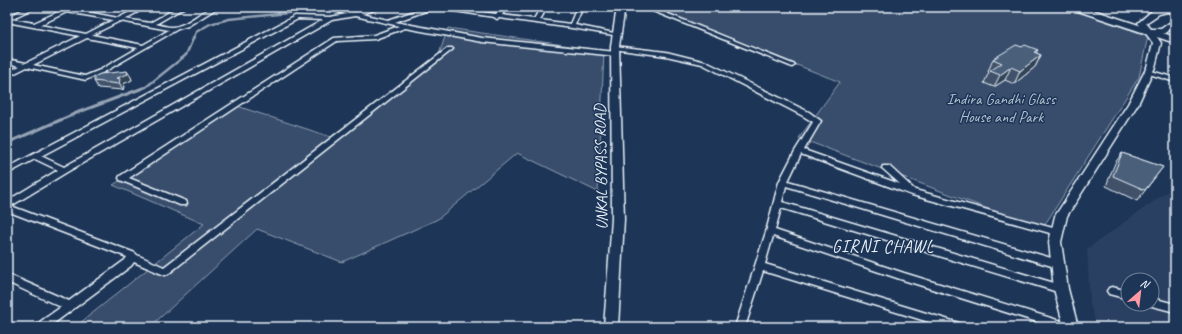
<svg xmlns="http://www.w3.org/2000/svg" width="1182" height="334" font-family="Caveat,sans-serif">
<rect width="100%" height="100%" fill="#1d3557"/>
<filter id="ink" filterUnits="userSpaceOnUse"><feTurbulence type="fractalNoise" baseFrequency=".025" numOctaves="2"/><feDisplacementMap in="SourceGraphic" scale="8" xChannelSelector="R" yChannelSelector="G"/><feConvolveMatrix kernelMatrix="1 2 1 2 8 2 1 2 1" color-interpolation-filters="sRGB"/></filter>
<g filter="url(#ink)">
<path fill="#2a4162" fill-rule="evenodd" d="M1175,186V327H1097L1090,304L1087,249ZM1128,280H1152V304H1128Z"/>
<g fill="#374d6c" stroke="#909fb2">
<polygon points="650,7 1064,7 1148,36 1139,77 1042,229 799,138 840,82"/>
<polygon points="448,28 604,51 598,192 517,153 438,219 342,262 257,229 150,327 75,327 204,224 113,185 237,106 331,137 437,60"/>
</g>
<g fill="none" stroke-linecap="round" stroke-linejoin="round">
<polyline stroke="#95a4b5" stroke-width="2.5" points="140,89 146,87 186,55 196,32 210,24 229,19 347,7"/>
<polyline stroke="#95a4b5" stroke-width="3" points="7,143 79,112 143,88"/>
<defs>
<g id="street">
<path d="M28,7H36L11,19L34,23L69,7H73L72,9L118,18L140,7H147L125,19L150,23L178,7H185L156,24C161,25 167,27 172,27C190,26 202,7 219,7L188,26L178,29L104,72L88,79L86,80L27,67L7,77V72L20,66L7,63V59L26,63L80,36L7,22V17ZM67,12L113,20L86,34L40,25ZM120,21L169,30L143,45L92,35ZM87,38L138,48L100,70L85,76L33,65Z"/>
<path d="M320,7H331L355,12L374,7H383L362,14L388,20L427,7H447L496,14L501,7H507L502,15L534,19L541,7H547L540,20L570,24L577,7H583L575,25L619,34V36L572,28L499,18L497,19L494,17L434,8L395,22L482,38L616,52L619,54L616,56L482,42L405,28L375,39L337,41L129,178L186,201L187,203L186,205H180L120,180L119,178L120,176L334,38L374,35L399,26L355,16L332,20L67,172L11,206L135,253L137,255L164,267L448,48H452L453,49L168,274L165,275L162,274L134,262L131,266L49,327H36L37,324L61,307L7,282V274L69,301L125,260L127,257L7,211V201L58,170L35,159L7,174V168L295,16L330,17L347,14ZM298,19L323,20L64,167L41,156Z"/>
<polygon points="643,7 651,7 795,65 792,67 790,66"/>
<polygon points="615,46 666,52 706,62 809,112 821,121 804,150 900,184 882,168 883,166 889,166 915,190 1060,230 1061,232 1060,234 1057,235 912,195 801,154 788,181 1058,260 1061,261 1063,264 1061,267 1058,268 786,186 782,202 1061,285 1064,286 1066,289 1064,292 1061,293 781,208 775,230 904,273 1067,323 1071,324 1072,327 1053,327 900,279 773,236 765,264 959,323 963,324 964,327 945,327 763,271 745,327 735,327 766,232 779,182 795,151 813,122 803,116 702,64 666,56 613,49 612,48"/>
<polygon points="1148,70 1175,78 1175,82 1146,73 1145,72"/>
<polygon points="1112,287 1128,291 1128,299 1109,294 1107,291 1109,288"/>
<polygon points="1152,298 1175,304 1175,312 1148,305 1152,304"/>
</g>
<g id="secondary">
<polygon points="617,7 625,7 619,46 624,219 618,327 604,327 612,219 611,46"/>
<polygon points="1168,7 1173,9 1172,11 1159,14 1146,23 1151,29 1161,29 1175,19 1175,25 1166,33 1155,34 1161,43 1155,67 1138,104 1067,216 1061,242 1068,289 1078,327 1064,327 1054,289 1049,242 1055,216 1128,104 1147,67 1153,43 1138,23 1153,10"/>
</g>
<g id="primary">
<polygon points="1070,7 1084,7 1175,37 1175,43 1072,9"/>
<polygon points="1159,7 1172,7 1175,9 1175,15"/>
</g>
</defs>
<use href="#street" stroke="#e8f1f8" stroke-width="3"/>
<use href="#secondary" stroke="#e8f1f8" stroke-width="3"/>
<use href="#primary" stroke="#e8f1f8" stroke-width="3"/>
<use href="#street" fill="#1d3557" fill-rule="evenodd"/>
<use href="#secondary" fill="#1d3557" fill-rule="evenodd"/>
<use href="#primary" fill="#1d3557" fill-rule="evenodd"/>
</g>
<g fill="#3f5169" stroke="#e8f1f8">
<polygon points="1022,47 1038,50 1036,53 1041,55 1035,67 1014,84 1005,80 994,87 984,83 989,72 988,72 993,59"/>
<polygon points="131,77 132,80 123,84 124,86 123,90 98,88 94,81"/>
<polygon points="1122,153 1163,167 1137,201 1106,186 1115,163"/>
</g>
<g fill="#334255" stroke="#e8f1f8">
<polygon points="1041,55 1035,67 1014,84 1020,71"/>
<polygon points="1011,67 1005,80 994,87 1000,75"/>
<polygon points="127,71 131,77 132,80 123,84 124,86 123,90 117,78"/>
</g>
<g fill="#495e7a" stroke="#e8f1f8">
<polygon points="1016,45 1022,47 1025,45 1038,50 1034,52 1041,55 1020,71 1011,67 1000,75 990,71 1002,63 993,59"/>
<polygon points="127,71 128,74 117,78 120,79 119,84 94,81 94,77 100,74"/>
<polygon points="1122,153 1163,167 1145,190 1113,176"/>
</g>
</g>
<g text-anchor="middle" stroke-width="3" stroke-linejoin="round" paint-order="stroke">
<g font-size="16" fill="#b3c0ce" stroke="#1d3557">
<text x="1001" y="104">Indira Gandhi Glass<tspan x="1001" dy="18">House and Park</tspan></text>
</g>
<g font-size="16" fill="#e8f1f8" stroke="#1d3557">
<text transform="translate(600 167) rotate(-91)" y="6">UNKAL BYPASS ROAD</text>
</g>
<g font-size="17" letter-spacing="1" fill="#e8f1f8" stroke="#1d3557">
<text x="883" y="252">GIRNI CHAWL</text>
</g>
</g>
<rect width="1182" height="334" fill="none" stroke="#1d3557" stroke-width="24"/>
<rect x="12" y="12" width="1158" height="310" fill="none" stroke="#e8f1f8" stroke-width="1.5" filter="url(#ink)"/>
<g transform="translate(1140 292) rotate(28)"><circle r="19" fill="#1d3557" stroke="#6e8097"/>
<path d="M0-3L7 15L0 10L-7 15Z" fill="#ff9aa2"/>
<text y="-6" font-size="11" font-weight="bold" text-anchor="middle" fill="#e8f1f8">N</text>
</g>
</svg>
